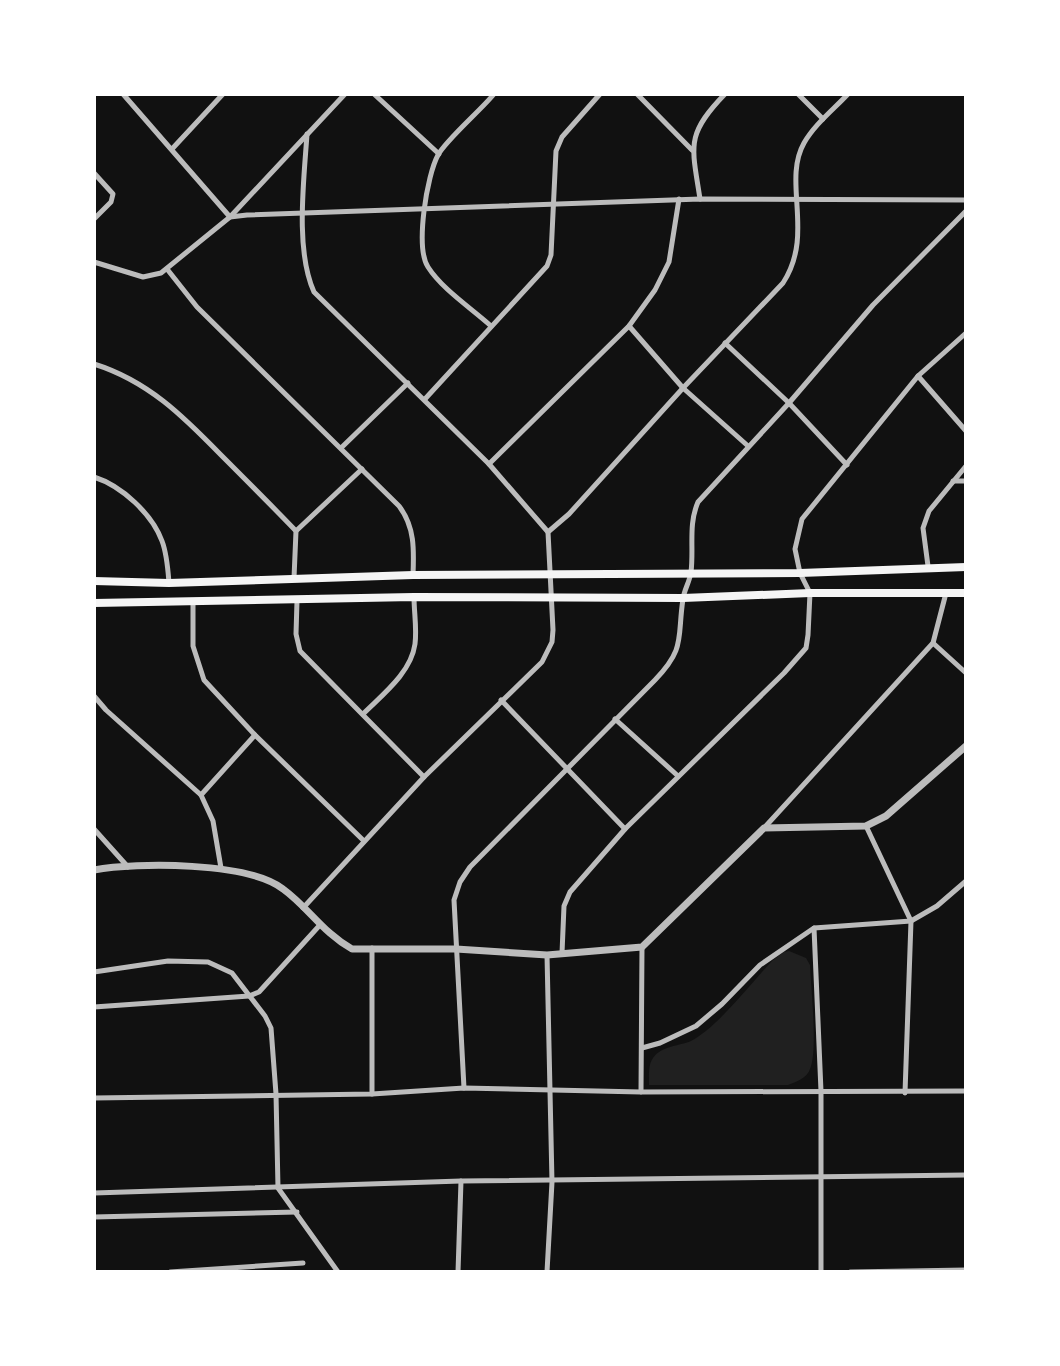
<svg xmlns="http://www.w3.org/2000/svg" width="1060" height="1366" font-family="'Open Sans',sans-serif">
<rect width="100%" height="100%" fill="#111"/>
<path fill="#202020" d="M789,951L806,958L810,965C811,989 818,1050 810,1069C807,1078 796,1082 788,1085H649C649,1076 648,1065 653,1058C661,1046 679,1046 691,1041C717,1028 752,982 773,960L784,952Z"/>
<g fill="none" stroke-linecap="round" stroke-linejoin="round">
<g stroke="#bcbcbc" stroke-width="5">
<polyline points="123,94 230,217 345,94"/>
<polyline points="374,94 439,154"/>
<polyline points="637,94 692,150"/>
<polyline points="798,94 823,119"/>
<path d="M307,134C304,180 295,250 314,292L489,464L548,532"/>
<polyline points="172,149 223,94"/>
<polyline points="94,173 113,194 111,202 94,219"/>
<path d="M700,199C692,146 685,135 725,94"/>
<polyline points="94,262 143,277 161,273 230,217 247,215 700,199 966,200"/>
<path d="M167,269L197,307L399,506C415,527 414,550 413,575"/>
<path d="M491,326C471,308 442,289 428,267C415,247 427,175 438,155C446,140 481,110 494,94"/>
<polyline points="629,326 683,388 748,446"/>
<polyline points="725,343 789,403 847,465"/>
<path d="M94,364C148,381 183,416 221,455C246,480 271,505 296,531L294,578"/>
<polyline points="918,376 966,431"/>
<polyline points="425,399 547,266 551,255 556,151 562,137 600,94"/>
<polyline points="341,448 408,383"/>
<polyline points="489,464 629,326 655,290 669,262 679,199"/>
<path d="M94,477C122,486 152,514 162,541C167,554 168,570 169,583"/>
<polyline points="953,481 966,481"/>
<polyline points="296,531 362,469"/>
<polyline points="928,566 923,528 929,511 966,466"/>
<polyline points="297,601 296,634 300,651 424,777"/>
<polyline points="193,603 193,646 204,680 255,735 364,841"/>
<polyline points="933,643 966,673"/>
<polyline points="94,696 106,710 201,795 213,821 221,868"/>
<polyline points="501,700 625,829"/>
<path d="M363,714C382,695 411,673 415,644C417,629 414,612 414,597"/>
<polyline points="615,719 678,776"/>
<polyline points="201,795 255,735"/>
<polyline points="866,826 911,921 905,1093"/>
<polyline points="764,828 933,643 946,593"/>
<polyline points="94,829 128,867"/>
<path d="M303,908L424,777L542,662L552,642L553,630L548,532L569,514L683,388L783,283C815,234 782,182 804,143C815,124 833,110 848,94"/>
<polyline points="814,928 821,1091 821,1272"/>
<polyline points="372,948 372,1094"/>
<polyline points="562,953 564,906 570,892 625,829 784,673 806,648 808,635 810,593 800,573 795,549 802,519 918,376 966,333"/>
<polyline points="94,972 168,961 208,962 232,973 265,1016 271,1028 276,1094 278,1188 338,1272"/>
<polyline points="94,1007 249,996 259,992 319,926"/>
<polyline points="642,1048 660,1043 696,1026 722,1004 760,965 814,928 911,921 937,906 966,881"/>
<path d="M464,1088L454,900L460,882L470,867L655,680C686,648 677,638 683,599C684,590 690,581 691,572C694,548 688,525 698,502L789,403L873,305L966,211"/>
<polyline points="641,1092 642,947"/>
<polyline points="94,1098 372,1094 464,1088 641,1092 966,1091"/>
<polyline points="94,1193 461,1181 966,1175"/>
<polyline points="94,1217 297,1212"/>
<polyline points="170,1272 303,1263"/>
<polyline points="458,1272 461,1181"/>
<polyline points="547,1272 552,1182 547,955"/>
<polyline points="850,1272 966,1270"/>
</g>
<path stroke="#bcbcbc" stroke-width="7" d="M94,870C137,862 249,862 283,889C308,907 323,933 352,949H456L547,955L642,947L764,828L866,826L886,816L966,746"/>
<g stroke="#f5f5f5" stroke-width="8">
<polyline points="94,581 169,583 413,575 800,573 966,567"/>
<polyline points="94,603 414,597 683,598 810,593 966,593"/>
</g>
</g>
<rect width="1060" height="1366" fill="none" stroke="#ffffff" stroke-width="192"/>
</svg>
